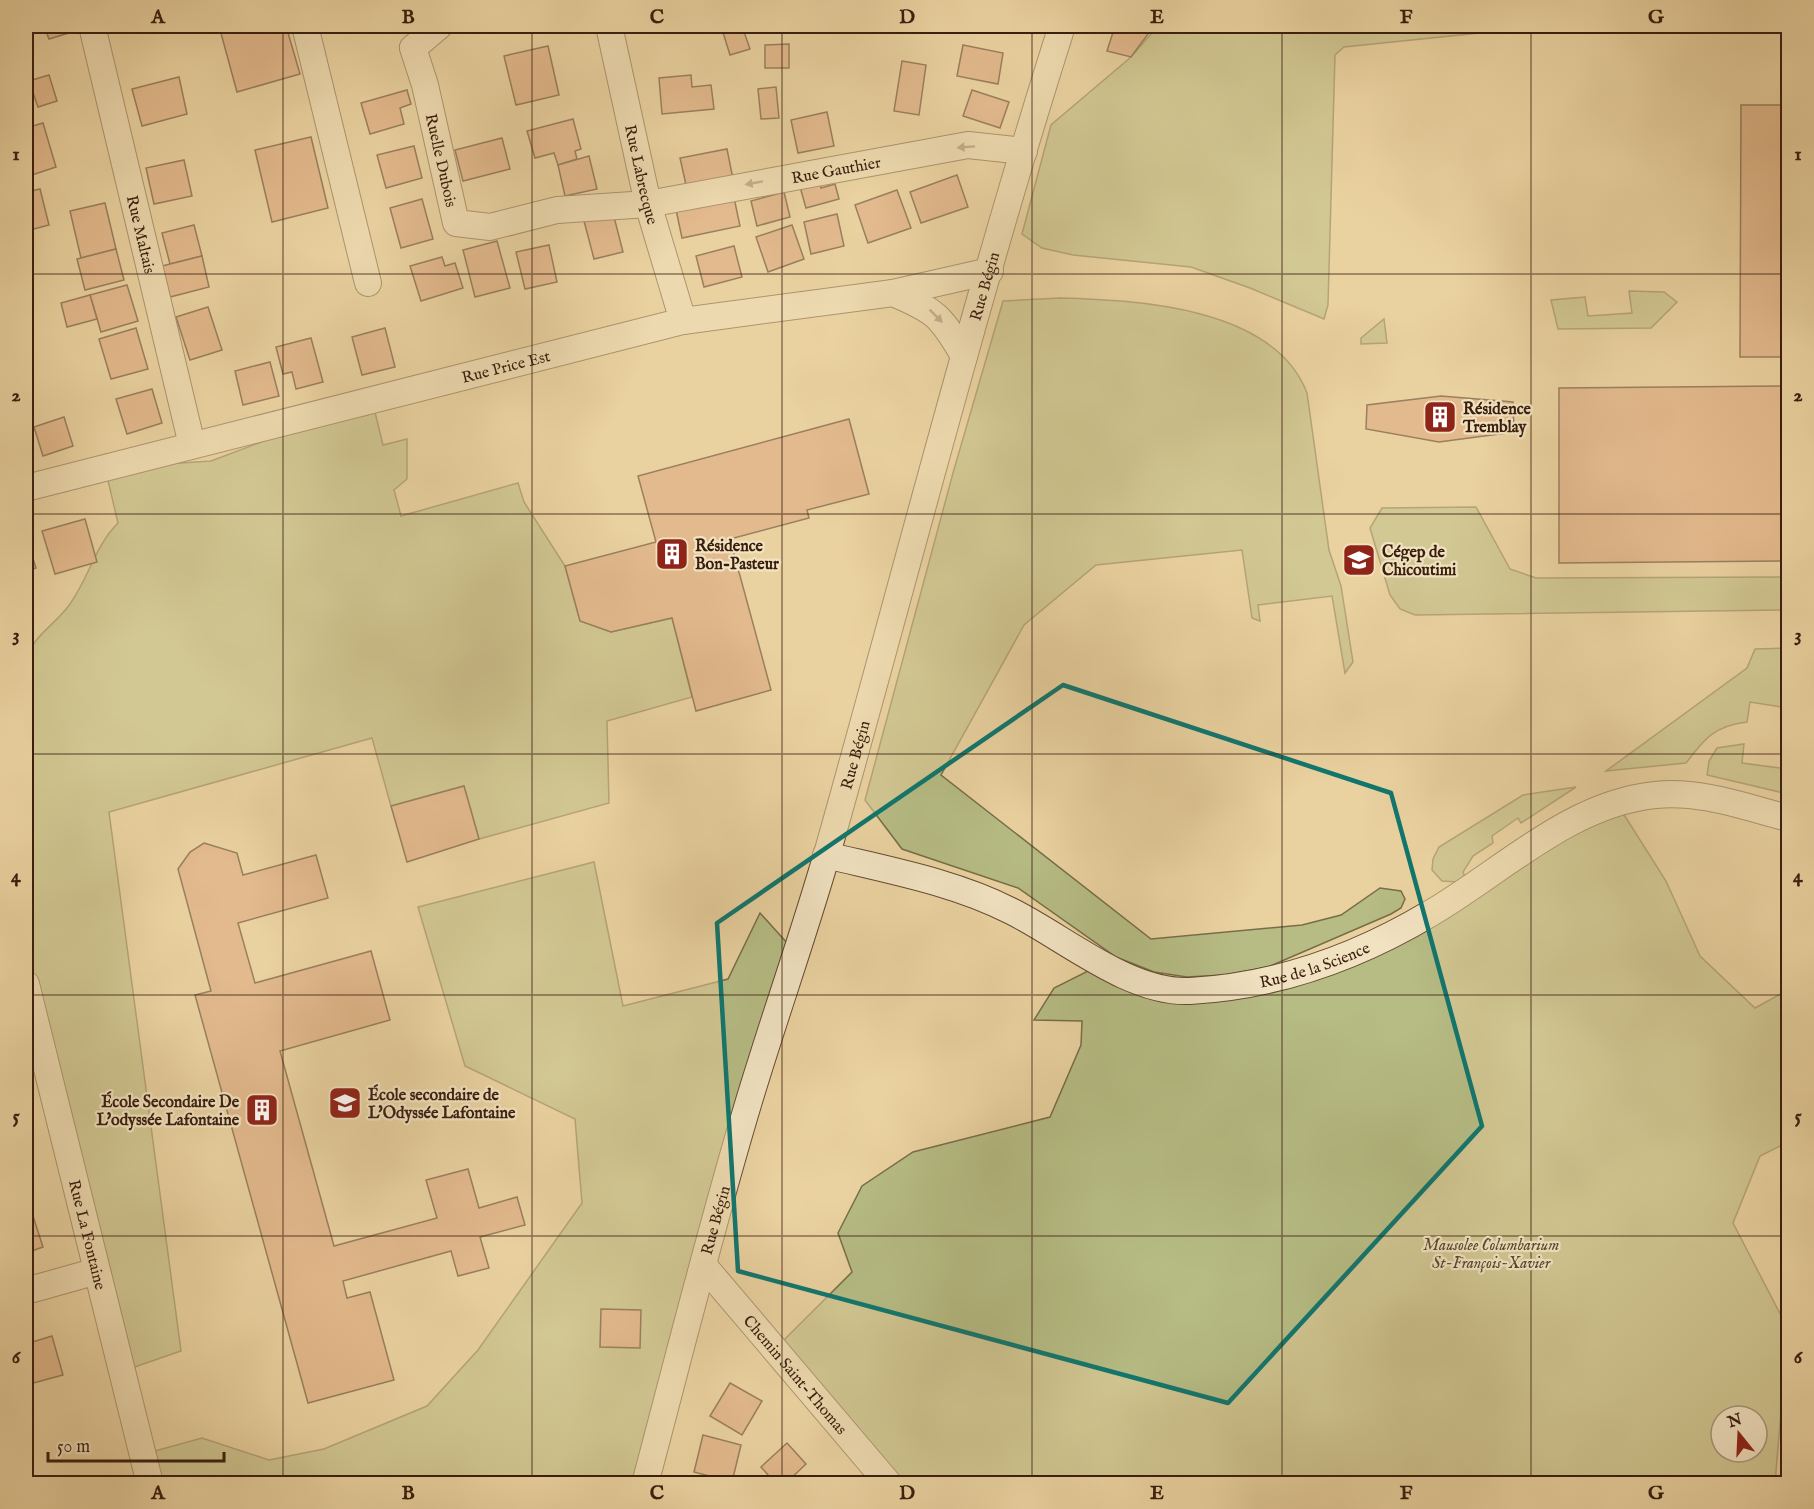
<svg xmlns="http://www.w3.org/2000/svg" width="1814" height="1509" font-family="'IM FELL English',serif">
<rect width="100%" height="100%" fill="#ead2a0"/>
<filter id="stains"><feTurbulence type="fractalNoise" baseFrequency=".00333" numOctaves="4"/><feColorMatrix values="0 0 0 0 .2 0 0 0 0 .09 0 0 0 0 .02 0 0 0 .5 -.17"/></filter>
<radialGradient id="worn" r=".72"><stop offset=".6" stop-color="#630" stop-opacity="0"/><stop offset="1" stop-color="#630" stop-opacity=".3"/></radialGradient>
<g fill="#b6bc84" stroke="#786d49" stroke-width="1.5" fill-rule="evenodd">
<polygon points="1158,26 1548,26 1344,47 1335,55 1328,305 1324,319 1250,288 1191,267 1073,255 1042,248 1022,234 1051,125 1131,57"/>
<polygon points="1629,291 1664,292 1677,302 1651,328 1558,329 1551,300 1585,297 1588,316 1632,313"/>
<path d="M1060,298C1138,300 1274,307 1307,393L1329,550L1341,586L1353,662L1345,673L1332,596L1258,605L1260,621L1252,618L1242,550L1096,565L1024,625L941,775L1151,939L1302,925L1341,915L1380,888L1401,891L1405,899L1401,908L1391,914L1268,967L1224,975L1187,977L1154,972L1116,957L1018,888L902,849L865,800L953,473L1003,301Z"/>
<polygon points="1384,319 1387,343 1361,344 1361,338"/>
<path d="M372,400L383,445L407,439V479L394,490L401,516L518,483L524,502L565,566L580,621L611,632L672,618L692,697L607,721L609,803L479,839L464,786L391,806L372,738L109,812L181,1351L123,1371L26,984V658C34,635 57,623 70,604C89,577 95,546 118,523L105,468L211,461Z"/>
<polygon points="1476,507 1510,569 1536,578 1788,577 1788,610 1415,615 1400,609 1390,595 1370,528 1382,508"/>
<path d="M1788,648V708L1750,702L1747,722C1714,726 1705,738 1686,763L1606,771L1747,668L1755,649Z"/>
<polygon points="1744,744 1742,763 1788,769 1788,794 1707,775 1709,761 1717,748"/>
<polygon points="1576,787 1521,823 1518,818 1492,836 1493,843 1473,856 1463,872 1465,877 1457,882 1442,881 1432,870 1433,859 1439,847 1523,795"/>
<path d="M1616,802L1666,881L1700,956L1755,1008L1788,990V1142L1760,1156L1733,1223L1788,1329L1775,1483H889L776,1348L852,1272L838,1233L862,1186L913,1152L1050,1117L1081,1045L1082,1021L1034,1020L1054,988L1102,964L1142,983L1305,972ZM1721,1416H1757V1452H1721Z"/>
<polygon points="594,862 623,1006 728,979 760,913 797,954 645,1483 150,1483 144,1454 202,1438 269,1460 324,1449 427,1406 478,1350 582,1203 575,1119 465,1066 418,907"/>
</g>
<g fill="#dc9d77" stroke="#391e0e" stroke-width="1.5">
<polygon points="44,26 81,26 82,29 49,39"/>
<polygon points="219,26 286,26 300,74 237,92"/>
<polygon points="721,26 742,26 750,49 730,55"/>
<polygon points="1115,26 1136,26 1151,30 1131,57 1107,51"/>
<polygon points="789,44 789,68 765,68 765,45"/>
<polygon points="963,45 1003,53 998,84 957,76"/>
<polygon points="548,46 559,95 516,105 504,56"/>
<polygon points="902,61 926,65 919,115 894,111"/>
<polygon points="49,75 57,101 38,107 29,81"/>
<polygon points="691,75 692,87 711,85 714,109 662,114 659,78"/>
<polygon points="179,77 187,114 142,126 132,89"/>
<polygon points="776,87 779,118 761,119 758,89"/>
<polygon points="407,90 411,104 400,108 404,124 370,134 361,103"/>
<polygon points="972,90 1009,102 1000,128 963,116"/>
<polygon points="1741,105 1788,105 1788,357 1740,357"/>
<polygon points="827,112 834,146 798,153 791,120"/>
<polygon points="573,119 581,149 575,151 577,159 558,165 554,153 535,158 527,131"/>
<polygon points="43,123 56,167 26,177 26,128"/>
<polygon points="311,137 328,208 272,222 255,150"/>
<polygon points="502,138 510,169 463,181 455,150"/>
<polygon points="414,146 422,178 386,188 377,155"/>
<polygon points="727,149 733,179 688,194 680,158"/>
<polygon points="589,156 597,189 565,196 558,165"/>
<polygon points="184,160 192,196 154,204 146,168"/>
<polygon points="957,175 968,207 921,223 910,192"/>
<polygon points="819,181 821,188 835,184 839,199 806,208 800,187"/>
<polygon points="40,189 49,225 26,231 26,192"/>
<polygon points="897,190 911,228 868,243 855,205"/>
<polygon points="784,192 790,217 757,226 751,201"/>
<polygon points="733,193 740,226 682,238 675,205"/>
<polygon points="422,199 433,239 401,248 390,208"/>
<polygon points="105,203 116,249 81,258 70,211"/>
<polygon points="613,213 623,252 594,259 584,221"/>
<polygon points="837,214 844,246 811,254 804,222"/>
<polygon points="194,225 202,256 170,264 162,233"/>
<polygon points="792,225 804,259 768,272 756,237"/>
<polygon points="497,241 510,288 475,297 463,250"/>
<polygon points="549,245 557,282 525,289 516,252"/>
<polygon points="734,246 742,277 704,287 696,256"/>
<polygon points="116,249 124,280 85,290 77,259"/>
<polygon points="202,256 209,287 170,297 162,266"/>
<polygon points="442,257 445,266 455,263 463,288 421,301 410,266"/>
<polygon points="127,285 138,321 101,332 90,295"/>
<polygon points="90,295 97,319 67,327 61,303"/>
<polygon points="208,307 222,350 190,360 176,317"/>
<polygon points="136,328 148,369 111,379 99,339"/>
<polygon points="385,328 395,367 362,375 352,337"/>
<polygon points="311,338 323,382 296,389 292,372 283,374 276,347"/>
<polygon points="270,362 279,396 243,405 235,371"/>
<polygon points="1788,386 1788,561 1559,563 1559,388"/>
<polygon points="152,389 162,423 127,434 116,399"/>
<polygon points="1441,396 1513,402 1514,432 1439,442 1366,429 1367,405"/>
<polygon points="64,417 73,446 43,456 34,427"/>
<polygon points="849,419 869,494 807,510 809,518 730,539 771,690 696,711 672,618 611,632 580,621 565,566 656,542 638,476"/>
<polygon points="26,422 33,450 26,452"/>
<polygon points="85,519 97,562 55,574 42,531"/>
<polygon points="26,537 36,568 26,571"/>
<polygon points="464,786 479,839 407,862 391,806"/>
<polygon points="204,843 237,853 243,875 316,855 328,898 238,923 255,983 371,951 390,1020 280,1051 334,1246 437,1218 426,1180 468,1169 479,1208 517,1197 525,1225 480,1237 489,1268 458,1276 451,1251 343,1281 347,1298 370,1292 394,1380 308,1403 195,995 211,991 178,869 190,852"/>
<polygon points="32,1213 43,1247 26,1253 26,1215"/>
<polygon points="601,1309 641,1310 640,1348 600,1347"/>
<polygon points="52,1336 63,1375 26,1385 26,1344"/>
<polygon points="730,1383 762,1401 742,1435 710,1416"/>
<polygon points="703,1435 741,1445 732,1482 694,1472"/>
<polygon points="787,1443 806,1464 785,1484 776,1484 761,1467"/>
</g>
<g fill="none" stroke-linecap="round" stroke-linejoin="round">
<defs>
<g id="minor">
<path id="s1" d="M92,26L192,445"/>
<polyline points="305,26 368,283"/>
<path id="s2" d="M439,26L413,48L425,85L456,223L490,227L557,210L648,204L968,145L1024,151"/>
<path id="s3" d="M609,26L648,204L683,321"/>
<path d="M893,293C936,311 941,316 964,356"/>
<path id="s4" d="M26,488L683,321L893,293L990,271"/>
<path id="s5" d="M826,855C888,870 954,882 1011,911C1064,937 1129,994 1190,991C1278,986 1356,958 1431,913C1503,871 1569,804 1655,795C1700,790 1745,807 1788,818"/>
<path id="s6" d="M26,984L150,1484"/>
<path id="s7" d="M704,1266L889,1484"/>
<polyline points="26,1291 97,1271"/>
<path id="s8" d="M645,1484C679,1356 711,1227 749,1101C774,1018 803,937 827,854C905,578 975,299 1062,26"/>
</g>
</defs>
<use href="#minor" stroke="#654b32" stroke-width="28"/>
<use href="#minor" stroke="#f1e2c1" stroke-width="26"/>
</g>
<defs><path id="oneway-solid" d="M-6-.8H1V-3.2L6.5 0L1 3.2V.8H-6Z" transform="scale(1.5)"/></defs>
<g fill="#958068">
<use href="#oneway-solid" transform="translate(966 147) rotate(176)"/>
<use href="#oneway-solid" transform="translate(754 183) rotate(170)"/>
<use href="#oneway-solid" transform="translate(936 316) rotate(45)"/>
</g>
<path d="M0 0H1814V1509H0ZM1063,685L1391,793L1482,1126L1228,1403L738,1271L717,923Z" fill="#ead2a0" fill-opacity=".55" fill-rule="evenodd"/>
<path fill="none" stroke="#0f766e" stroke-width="4.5" stroke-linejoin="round" d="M1063,685L1391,793L1482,1126L1228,1403L738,1271L717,923Z"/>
<path fill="none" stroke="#391e0e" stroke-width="1.5" stroke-opacity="0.55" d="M283,26V1484M532,26V1484M782,26V1484M1032,26V1484M1282,26V1484M1531,26V1484M26,274H1788M26,514H1788M26,754H1788M26,995H1788M26,1236H1788"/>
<defs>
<symbol id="building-square" viewBox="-11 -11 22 22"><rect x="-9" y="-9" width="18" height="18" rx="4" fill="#8f2418" stroke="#f1e2c1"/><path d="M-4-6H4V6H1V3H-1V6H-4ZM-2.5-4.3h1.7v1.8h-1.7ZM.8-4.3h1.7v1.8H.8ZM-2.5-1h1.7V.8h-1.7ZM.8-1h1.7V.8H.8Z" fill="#fff"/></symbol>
<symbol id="university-square" viewBox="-11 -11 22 22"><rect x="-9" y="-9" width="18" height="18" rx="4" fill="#8f2418" stroke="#f1e2c1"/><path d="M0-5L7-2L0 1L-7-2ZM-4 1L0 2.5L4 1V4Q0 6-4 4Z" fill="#fff"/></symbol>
<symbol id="school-square" viewBox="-11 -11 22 22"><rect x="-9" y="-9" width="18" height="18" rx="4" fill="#8f2418" stroke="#f1e2c1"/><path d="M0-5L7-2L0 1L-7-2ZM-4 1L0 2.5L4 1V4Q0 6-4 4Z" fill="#fff"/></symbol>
</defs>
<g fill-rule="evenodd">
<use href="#building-square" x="1421" y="398" width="38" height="38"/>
<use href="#building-square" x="653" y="535" width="38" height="38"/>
<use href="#university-square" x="1340" y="541" width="38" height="38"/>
<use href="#school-square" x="326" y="1084" width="38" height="38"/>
<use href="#building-square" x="243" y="1091" width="38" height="38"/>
</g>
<g text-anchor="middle" stroke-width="4.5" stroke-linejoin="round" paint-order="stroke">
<g font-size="16" fill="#391e0e" stroke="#f1e2c1">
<text dy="6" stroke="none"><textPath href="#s2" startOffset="150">Ruelle Dubois</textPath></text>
<text dy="6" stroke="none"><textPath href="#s2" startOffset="600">Rue Gauthier</textPath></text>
<text dy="6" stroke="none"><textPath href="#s3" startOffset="152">Rue Labrecque</textPath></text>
<text dy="6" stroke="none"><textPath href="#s1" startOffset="214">Rue Maltais</textPath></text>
<text dy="6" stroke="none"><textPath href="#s8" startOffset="1245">Rue Bégin</textPath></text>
<text dy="6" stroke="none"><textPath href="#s4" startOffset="495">Rue Price Est</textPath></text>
<text dy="6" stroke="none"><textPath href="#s8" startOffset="759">Rue Bégin</textPath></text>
<text dy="6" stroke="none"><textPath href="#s5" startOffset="520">Rue de la Science</textPath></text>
<text dy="6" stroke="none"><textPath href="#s8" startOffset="273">Rue Bégin</textPath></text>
<text dy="6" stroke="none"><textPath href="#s6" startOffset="258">Rue La Fontaine</textPath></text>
<text dy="6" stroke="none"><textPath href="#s7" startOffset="142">Chemin Saint-Thomas</textPath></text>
</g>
<g font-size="16" font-weight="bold" fill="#391e0e" stroke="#f1e2c1" text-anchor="start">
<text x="1463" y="414">Résidence<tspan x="1463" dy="18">Tremblay</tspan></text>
<text x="695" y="551">Résidence<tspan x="695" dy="18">Bon-Pasteur</tspan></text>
<text x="1382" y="557">Cégep de<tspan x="1382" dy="18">Chicoutimi</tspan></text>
<text x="368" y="1100">École secondaire de<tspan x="368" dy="18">L'Odyssée Lafontaine</tspan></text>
<text x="239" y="1107" text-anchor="end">École Secondaire De<tspan x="239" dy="18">L'odyssée Lafontaine</tspan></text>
</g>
<g font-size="16" font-style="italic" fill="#58462c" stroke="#f1e2c1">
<text x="1491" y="1250">Mausolee Columbarium<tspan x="1491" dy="18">St-François-Xavier</tspan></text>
</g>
</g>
<rect width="1814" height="1509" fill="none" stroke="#ead2a0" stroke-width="66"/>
<g transform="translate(1739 1434) rotate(342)"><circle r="28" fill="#f1e2c1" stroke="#a79479" stroke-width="1.5"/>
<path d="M0-4.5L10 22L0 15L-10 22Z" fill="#8f2418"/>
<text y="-9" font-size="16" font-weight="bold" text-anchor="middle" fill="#391e0e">N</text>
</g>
<path d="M48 1452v9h176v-9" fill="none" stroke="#391e0e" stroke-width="3"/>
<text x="57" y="1452" font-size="18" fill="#391e0e" stroke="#f1e2c1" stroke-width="4.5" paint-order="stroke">50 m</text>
<rect x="33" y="33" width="1748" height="1443" fill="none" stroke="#391e0e" stroke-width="2"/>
<g font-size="20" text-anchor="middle" font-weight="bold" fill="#391e0e">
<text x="158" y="23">A</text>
<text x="408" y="23">B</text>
<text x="657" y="23">C</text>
<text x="907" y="23">D</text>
<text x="1157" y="23">E</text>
<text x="1406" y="23">F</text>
<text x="1656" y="23">G</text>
<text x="16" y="160">1</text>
<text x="1798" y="160">1</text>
<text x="16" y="401">2</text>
<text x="1798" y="401">2</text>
<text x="16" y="641">3</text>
<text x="1798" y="641">3</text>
<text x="16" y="882">4</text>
<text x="1798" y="882">4</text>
<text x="16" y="1122">5</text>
<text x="1798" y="1122">5</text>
<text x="16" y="1363">6</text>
<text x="1798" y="1363">6</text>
<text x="158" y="1499">A</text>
<text x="408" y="1499">B</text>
<text x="657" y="1499">C</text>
<text x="907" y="1499">D</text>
<text x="1157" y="1499">E</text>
<text x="1406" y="1499">F</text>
<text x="1656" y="1499">G</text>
</g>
<rect width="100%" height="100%" filter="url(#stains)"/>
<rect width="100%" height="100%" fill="url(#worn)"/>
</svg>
